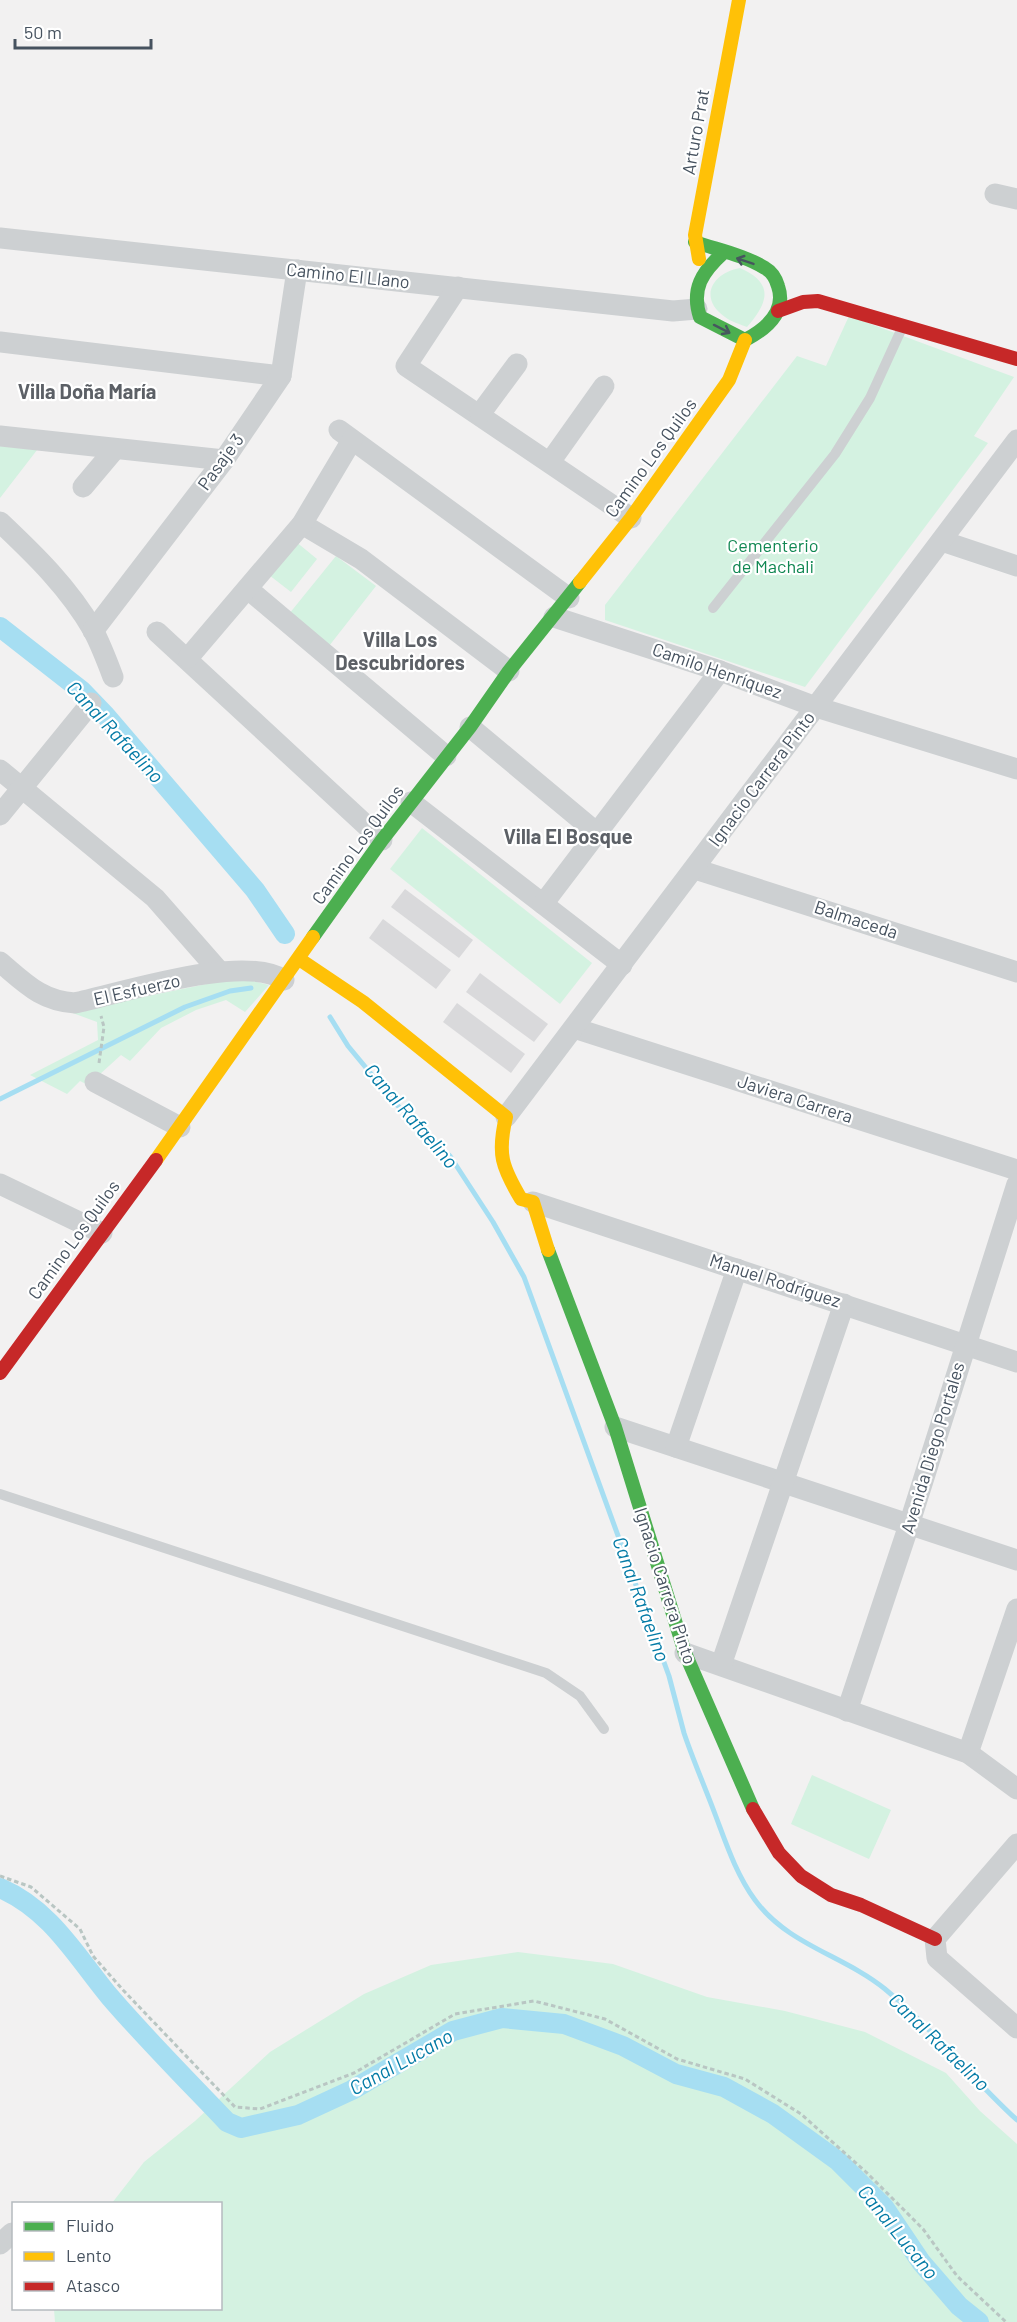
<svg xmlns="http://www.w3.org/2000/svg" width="1017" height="2322" font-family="Barlow,sans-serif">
<rect width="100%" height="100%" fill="#f2f1f1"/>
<g fill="#d4f2e1">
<path d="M740 268C774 283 769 302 747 327 740 324 731 322 725 317 698 298 712 273 740 268Z"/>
<polygon points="849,316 1014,377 974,436 988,443 805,687 605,620 605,605 797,356 826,366"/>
<polygon points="0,446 37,450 0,498"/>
<polygon points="295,541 317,559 291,592 269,575"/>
<polygon points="336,556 376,586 329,646 289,614"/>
<polygon points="422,828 592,963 560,1004 390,869"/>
<polygon points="231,979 245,979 269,985 245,1012 226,1000 196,1010 161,1028 130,1061 121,1055 88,1085 80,1081 67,1094 30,1075 98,1040 97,1022 70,1012"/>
<polygon points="812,1775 891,1810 869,1859 791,1824"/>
<polygon points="518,1952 613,1964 707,1997 785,2011 865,2032 946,2073 980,2111 1017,2144 1017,2322 55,2322 54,2309 220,2308 220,2204 112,2203 144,2162 195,2121 270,2052 364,1994 431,1965"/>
</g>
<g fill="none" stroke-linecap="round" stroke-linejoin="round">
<g stroke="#a6def2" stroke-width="5">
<path d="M330 1017 348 1046 396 1104 450 1156 493 1222 524 1277 669 1676C674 1695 679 1714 684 1733 693 1760 705 1787 715 1814 726 1843 736 1874 755 1900 788 1945 843 1955 885 1989 933 2029 971 2078 1017 2120"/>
<polyline points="0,1099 185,1007 230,991 251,988"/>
</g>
<g stroke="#a6def2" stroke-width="20">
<polyline points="0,627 82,691 106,716 255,890 285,934"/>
<path d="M0 1888C51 1910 76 1956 110 1997 147 2040 188 2081 227 2122L241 2128 298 2115 352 2090 453 2031 502 2018 564 2024 623 2046 676 2074 724 2087 773 2114 838 2161 884 2207 921 2262 959 2306 979 2322"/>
</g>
</g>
<g fill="#d9d9db">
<polygon points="405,889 473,940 459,958 391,907"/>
<polygon points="383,919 451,970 436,989 369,938"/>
<polygon points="480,973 548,1024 534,1042 466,992"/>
<polygon points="457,1003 525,1054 511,1073 443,1022"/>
</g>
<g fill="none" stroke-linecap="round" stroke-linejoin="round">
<g stroke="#b9c6c3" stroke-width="3" stroke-dasharray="4.5 3" stroke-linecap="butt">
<polyline points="99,1063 104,1027 101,1016"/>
<polyline points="0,1876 31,1887 80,1929 93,1956 123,1990 235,2107 260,2109 354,2073 455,2014 534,2001 605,2019 677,2059 745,2079 801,2114 866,2172 923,2229 957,2276 1006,2322"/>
</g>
<g stroke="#cdd0d2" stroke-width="10">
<polyline points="713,608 835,454 870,398 902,328"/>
<polyline points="0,1494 546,1673 580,1696 604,1729"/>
</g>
<g stroke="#cdd0d2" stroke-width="21">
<polyline points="995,194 1017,199"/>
<polyline points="0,238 673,311 697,309"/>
<polyline points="458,287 406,366 631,518"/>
<polyline points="0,342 281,376"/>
<polyline points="480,414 517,364"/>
<polyline points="339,430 569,598"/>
<polyline points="0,436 224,460"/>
<polyline points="550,462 604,386"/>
<polyline points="83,487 115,449"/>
<path d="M0 522C35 555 69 588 93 630 101 645 107 661 113 677"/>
<polyline points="302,524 361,559 509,671"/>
<polyline points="942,541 1017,566"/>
<polyline points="248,589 446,756"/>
<polyline points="554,617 720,671 816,707 1017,769"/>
<polyline points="93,631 224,460 281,376 297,270"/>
<polyline points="157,632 382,840"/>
<polyline points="188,658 302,524 352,440"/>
<polyline points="470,727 597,833"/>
<polyline points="0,770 155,898 219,971"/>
<polyline points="411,802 622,965"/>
<polyline points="0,815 91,703"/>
<polyline points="695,869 1017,972"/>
<polyline points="543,904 720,671"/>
<path d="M0 962C25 983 41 1001 75 1003 122 993 245 953 284 980"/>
<polyline points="574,1028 1017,1170"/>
<polyline points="95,1082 180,1127"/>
<polyline points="506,1117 1017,440"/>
<polyline points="0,1184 102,1233"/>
<polyline points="533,1202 1017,1362"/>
<polyline points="615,1427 1017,1560"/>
<polyline points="676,1447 737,1269"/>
<polyline points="685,1653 968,1753 1017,1789"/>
<polyline points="721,1665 844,1304"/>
<polyline points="847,1711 909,1525 1017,1184"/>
<polyline points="968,1753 1017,1609"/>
<polyline points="1017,1844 935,1939 937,1958 1017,2028"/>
<polyline points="0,2244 12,2233"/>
</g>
<g stroke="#4caf50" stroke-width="14">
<path d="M695 242C718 250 744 255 765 268 772 272 776 279 778 286 787 312 766 329 745 340L700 317C691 289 702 272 723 253"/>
<polyline points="313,937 382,840 470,727 509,671 580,582"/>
<polyline points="548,1250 615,1427 685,1653 753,1809"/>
</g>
<g stroke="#ffc107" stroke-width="14">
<polyline points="699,259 695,235 739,0"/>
<polyline points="580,582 631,518 729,380 745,340"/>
<path d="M299 959 363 1002 506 1117C497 1154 502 1167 521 1199L533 1202 548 1250"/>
<polyline points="156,1160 313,937"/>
</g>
<g stroke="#c62828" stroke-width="14">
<polyline points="778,311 803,302 818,301 1017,359"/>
<polyline points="0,1373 156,1160"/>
<polyline points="753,1809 779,1853 801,1876 831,1895 861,1905 935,1939"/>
</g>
</g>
<defs><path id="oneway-shaft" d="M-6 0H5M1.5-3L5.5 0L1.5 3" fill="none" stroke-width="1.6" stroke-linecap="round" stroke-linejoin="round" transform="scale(1.5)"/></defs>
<g stroke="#46575e">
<use href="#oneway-shaft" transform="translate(745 261) rotate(-161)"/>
<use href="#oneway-shaft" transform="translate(722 329) rotate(27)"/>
</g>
<g text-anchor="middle" stroke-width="4.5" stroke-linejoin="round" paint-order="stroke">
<g font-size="18" fill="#46525f" stroke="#fff">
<text transform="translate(696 132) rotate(-80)" y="6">Arturo Prat</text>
<text transform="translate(348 276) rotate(6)" y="6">Camino El Llano</text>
<text transform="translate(651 458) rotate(-54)" y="6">Camino Los Quilos</text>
<text transform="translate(221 462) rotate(-54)" y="6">Pasaje 3</text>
<text transform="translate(717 671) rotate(19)" y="6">Camilo Henríquez</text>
<text transform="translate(762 779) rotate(-53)" y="6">Ignacio Carrera Pinto</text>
<text transform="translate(358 845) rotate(-54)" y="6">Camino Los Quilos</text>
<text transform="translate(856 920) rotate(18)" y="6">Balmaceda</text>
<text transform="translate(137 990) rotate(-13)" y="6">El Esfuerzo</text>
<text transform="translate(795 1099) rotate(18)" y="6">Javiera Carrera</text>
<text transform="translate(74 1240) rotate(-54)" y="6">Camino Los Quilos</text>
<text transform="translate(775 1281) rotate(18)" y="6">Manuel Rodríguez</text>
<text transform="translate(933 1448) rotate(-73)" y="6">Avenida Diego Portales</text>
<text transform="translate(665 1586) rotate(72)" y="6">Ignacio Carrera Pinto</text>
</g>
<g font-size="18" fill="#108752" stroke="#fff">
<text x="773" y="552">Cementerio<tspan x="773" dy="21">de Machali</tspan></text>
</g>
<g font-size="20" font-weight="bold" fill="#5c6066" stroke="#fff">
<text x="87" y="399">Villa Doña María</text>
<text x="400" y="647">Villa Los<tspan x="400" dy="23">Descubridores</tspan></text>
<text x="568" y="844">Villa El Bosque</text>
</g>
<g font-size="20" font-style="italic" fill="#047ba6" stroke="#fff">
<text transform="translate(115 732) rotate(47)" y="7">Canal Rafaelino</text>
<text transform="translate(411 1116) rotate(49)" y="7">Canal Rafaelino</text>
<text transform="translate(641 1599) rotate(70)" y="7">Canal Rafaelino</text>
<text transform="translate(939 2042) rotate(44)" y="7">Canal Rafaelino</text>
<text transform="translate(401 2062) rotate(-29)" y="7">Canal Lucano</text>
<text transform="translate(898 2232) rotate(51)" y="7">Canal Lucano</text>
</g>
</g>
<rect x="12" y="2202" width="210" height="108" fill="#ffffff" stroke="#b5babf" stroke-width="1.5"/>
<rect x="24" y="2222" width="30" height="9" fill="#4caf50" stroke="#b5babf" stroke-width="1.5"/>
<text x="66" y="2232" font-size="18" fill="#46525f">Fluido</text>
<rect x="24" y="2252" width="30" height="9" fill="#ffc107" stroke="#b5babf" stroke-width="1.5"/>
<text x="66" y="2262" font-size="18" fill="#46525f">Lento</text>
<rect x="24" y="2282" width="30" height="9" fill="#c62828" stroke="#b5babf" stroke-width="1.5"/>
<text x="66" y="2292" font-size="18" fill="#46525f">Atasco</text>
<path d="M15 39v9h136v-9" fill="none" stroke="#46525f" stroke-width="3"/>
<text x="24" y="39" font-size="18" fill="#46525f" stroke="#ffffff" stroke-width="4.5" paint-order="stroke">50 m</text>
</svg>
